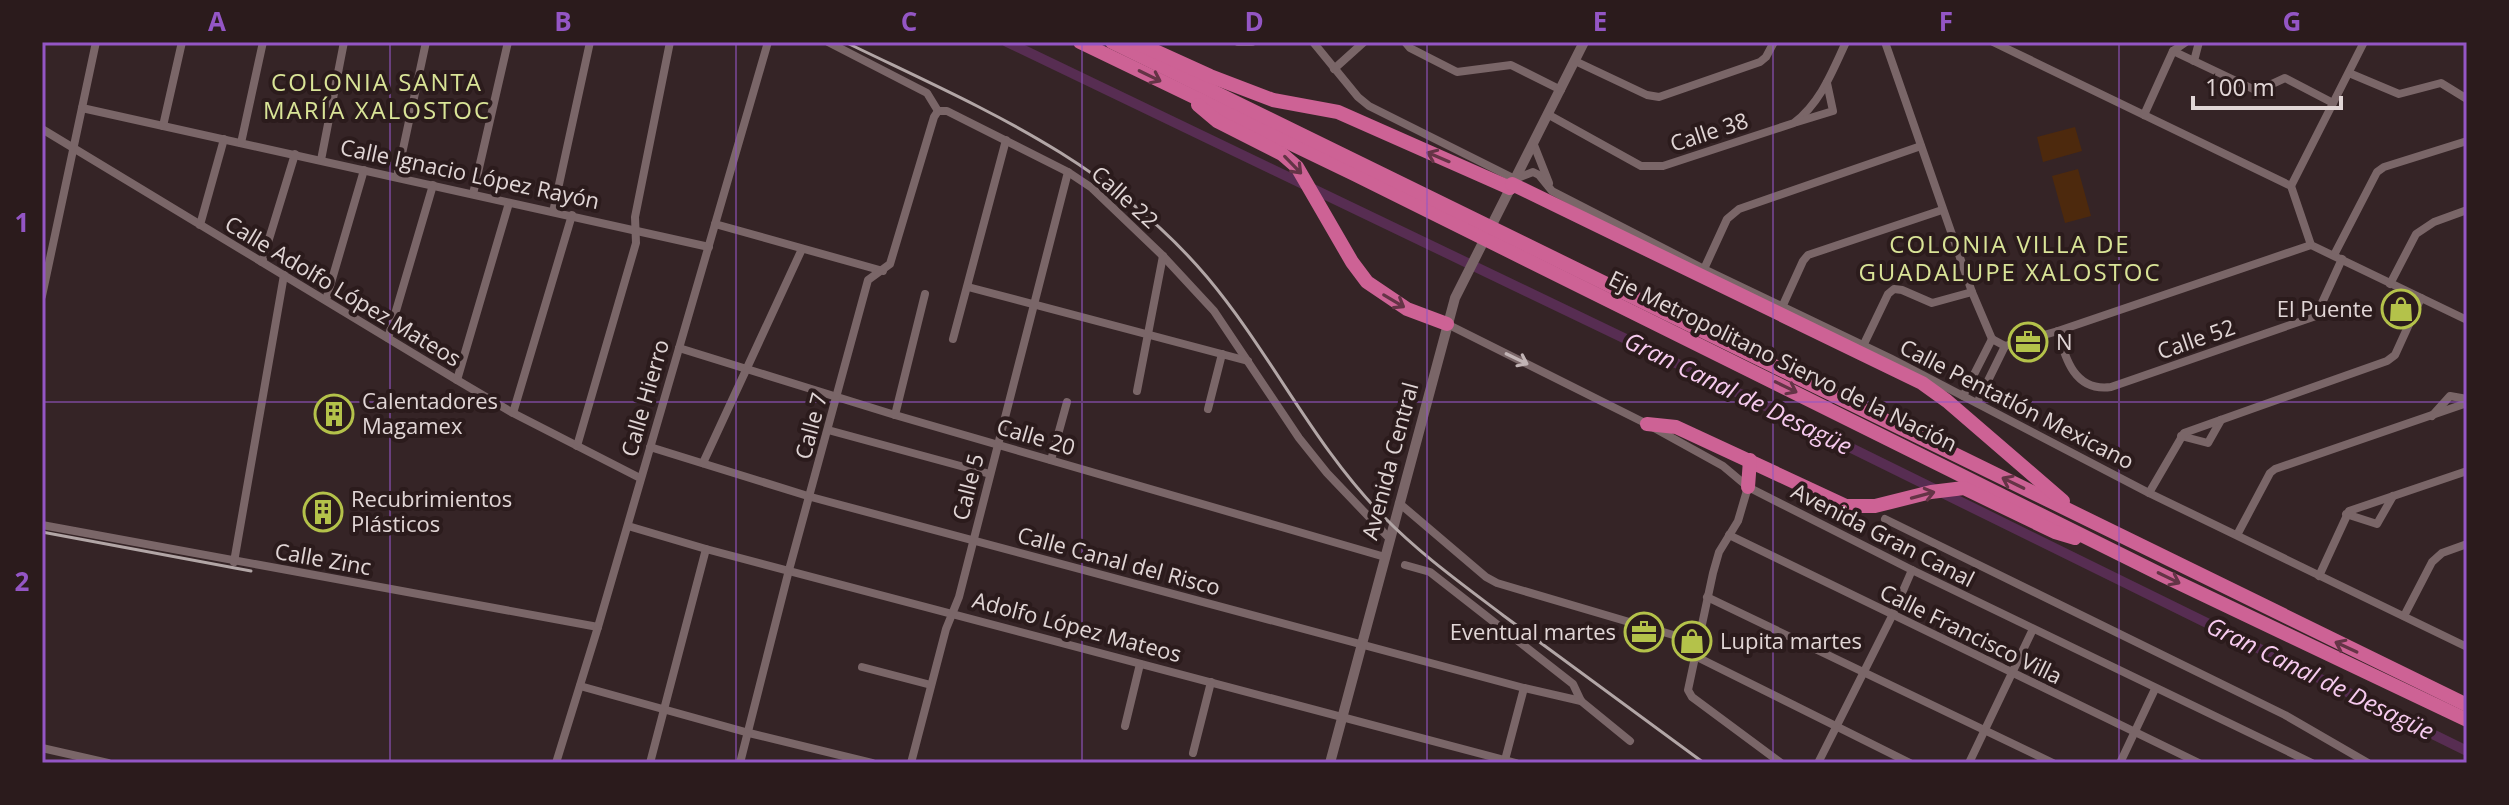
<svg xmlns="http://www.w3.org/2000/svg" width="2509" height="805" font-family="'Open Sans',sans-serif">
<rect width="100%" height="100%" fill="#352426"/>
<g fill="#4d290d">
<polygon points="2075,127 2082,151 2043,162 2037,137"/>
<polygon points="2078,169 2091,216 2065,223 2052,176"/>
</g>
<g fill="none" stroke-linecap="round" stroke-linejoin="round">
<polyline stroke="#572d52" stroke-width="10" points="1007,42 1780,413 2467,751"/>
<g stroke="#7a6668" stroke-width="8">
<polyline points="828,42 927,93 938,111"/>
<polyline points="1238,42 1252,42"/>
<polyline points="1313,42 1358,97 1369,106 1515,179 1533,172 1539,175 1552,191 1704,269 1890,358 2149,493 2467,647"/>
<polyline points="1405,42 1410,48 1457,72 1511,65 1561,90"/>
<polyline points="1885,42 1972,292 1992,339"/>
<polyline points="1993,42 2291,186 2311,245 2467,320"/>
<polyline points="2173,51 2253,89 2259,90 2285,78 2333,103"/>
<polyline points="1575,61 1647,95 1659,97 1760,62 1766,57 1774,42"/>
<polyline points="2194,61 2199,42"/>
<polyline points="1334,69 1364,42"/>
<polyline points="2349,73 2399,94 2441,83 2467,99"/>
<polyline points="82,108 709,247"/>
<polyline points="938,111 947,111 1068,172 1092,188 1163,256 1214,311 1299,438 1327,473 1390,539"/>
<path d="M1549 115 1641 166H1663L1794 123C1821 102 1832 72 1846 42"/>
<polyline points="2144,115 2173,51 2186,42"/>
<polyline points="1797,122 1833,111 1827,83"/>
<polyline points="163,126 182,42"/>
<polyline points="42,129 457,380 513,413 640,478"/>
<polyline points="241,143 263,42"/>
<polyline points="1534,145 1549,183"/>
<polyline points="321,160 344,42"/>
<polyline points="397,177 426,42"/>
<polyline points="2291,186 2364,42"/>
<polyline points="473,194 508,42"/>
<polyline points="553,212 590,42"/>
<polyline points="715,224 883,271"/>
<polyline points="200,225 224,139"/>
<polyline points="2334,255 2377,172 2384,167 2467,141"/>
<polyline points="262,262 295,154"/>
<polyline points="1704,269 1727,219 1739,209 1921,146"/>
<polyline points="2390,284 2416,234 2434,222 2467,210"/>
<polyline points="968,287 1248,361"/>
<polyline points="42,296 96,42"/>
<polyline points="326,300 364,170"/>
<polyline points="1783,305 1803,261 1808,255 1942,210"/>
<polyline points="1447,324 1647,424 1723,466 1748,487 1912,570 2312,763"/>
<path d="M2058 331C2065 359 2075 392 2111 387L2316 316 2342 259"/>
<polyline points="388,338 433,185"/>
<polyline points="953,339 1006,140"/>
<polyline points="1992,339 2005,346 2058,331 2311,245"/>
<polyline points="1863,346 1888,294 1894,289 1902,290 1932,303 1972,292"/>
<polyline points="679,348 895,415 1385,557"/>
<polyline points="457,380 509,203"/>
<polyline points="1137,391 1163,256"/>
<polyline points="1963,396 1992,339"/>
<polyline points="1977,403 2005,346"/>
<polyline points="1208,409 1222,354"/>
<polyline points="513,413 572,215"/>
<polyline points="895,415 925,294"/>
<polyline points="2432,416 2450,396 2467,399"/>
<polyline points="828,430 990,474"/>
<polyline points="2181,436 2208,443 2221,420"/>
<polyline points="577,446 636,243 635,217 670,42"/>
<polyline points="650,447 811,497 1524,688 1581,701"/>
<polyline points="1051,460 1067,402"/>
<polyline points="703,463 802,249"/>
<polyline points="1748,487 1738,521 1719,552 1713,573 1688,690 1692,697 1781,763"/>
<polyline points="2149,493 2184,433 2387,361 2395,355 2421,298"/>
<polyline points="1399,503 1486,577 1497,583 1697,642"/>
<polyline points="2346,514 2377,524 2393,496"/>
<polyline points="1885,519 2285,715 2368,763"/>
<polyline points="42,525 598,627"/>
<polyline points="628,526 706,549 1516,763"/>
<polyline points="1729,535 2199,763"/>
<polyline points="2237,535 2270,473 2275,469 2467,403"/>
<polyline points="234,562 284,275"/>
<polyline points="1405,565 1430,572 1573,684 1581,701 1630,741"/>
<polyline points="2319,576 2349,511 2467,471"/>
<polyline points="1707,597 2053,763"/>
<polyline points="2404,616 2432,562 2442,553 2467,544"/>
<polyline points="1695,656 1910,763"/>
<polyline points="862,667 931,685"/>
<polyline points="580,686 749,733 872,763"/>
<polyline points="1125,726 1140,664"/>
<polyline points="42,748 108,763"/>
<polyline points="1193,753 1211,682"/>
<polyline points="1505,760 1524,688"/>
<polyline points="556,763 598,627 768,42"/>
<polyline points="650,763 706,549"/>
<polyline points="740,763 789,570 868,280 890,264 934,117 938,111"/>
<polyline points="911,763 946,629 959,597 1068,172"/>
<polyline points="1818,763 1892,616 1912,570"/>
<polyline points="1969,763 2033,629"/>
<polyline points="2120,763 2155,689"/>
</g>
<polyline stroke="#7a6668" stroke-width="10" points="1330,763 1455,298 1584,42"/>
<g stroke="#cd6295" stroke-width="14">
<polyline points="1080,42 1354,174 2162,575 2467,720"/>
<polyline points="1112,42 2467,705"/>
<polyline points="1135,42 1210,76 1273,100 1338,112 1510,188"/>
<polyline points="1198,105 1217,121 1282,154 1297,167 1352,262 1367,282 1407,309 1447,324"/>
<polyline points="1512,184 1922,383 1947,401 2063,501"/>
<polyline points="1647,424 1676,427 1846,506 1875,506 1931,492 1964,488 2055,532 2075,538"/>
<polyline points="1748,487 1750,460"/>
</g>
<g stroke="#b2a6a6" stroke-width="3">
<path d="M845 42C981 108 1107 159 1207 277 1271 353 1313 445 1383 516 1420 554 1462 584 1504 616 1571 665 1638 714 1704 763"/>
<polyline points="42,532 251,571"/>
</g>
</g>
<defs><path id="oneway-shaft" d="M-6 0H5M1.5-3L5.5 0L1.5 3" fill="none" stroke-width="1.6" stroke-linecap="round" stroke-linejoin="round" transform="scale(2)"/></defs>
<g stroke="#643446">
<use href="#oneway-shaft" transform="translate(1150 76) rotate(26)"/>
<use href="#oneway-shaft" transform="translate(1438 157) rotate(-157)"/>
<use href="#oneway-shaft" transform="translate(1293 165) rotate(46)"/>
<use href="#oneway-shaft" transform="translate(1394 301) rotate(31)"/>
<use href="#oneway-shaft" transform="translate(1786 387) rotate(26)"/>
<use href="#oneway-shaft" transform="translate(2013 483) rotate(-154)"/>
<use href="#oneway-shaft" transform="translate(1923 495) rotate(-15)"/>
<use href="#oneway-shaft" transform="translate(2169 578) rotate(26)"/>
<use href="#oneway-shaft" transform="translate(2346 647) rotate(-155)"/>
</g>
<use stroke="#c2b4b5" href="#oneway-shaft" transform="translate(1517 359) rotate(26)"/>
<path fill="none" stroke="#9456c5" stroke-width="2" stroke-opacity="0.55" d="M390 42V763M736 42V763M1082 42V763M1427 42V763M1773 42V763M2119 42V763M42 402H2467"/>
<defs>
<g id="shop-ring" transform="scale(2)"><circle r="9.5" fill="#2b1b1c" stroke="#b4c24a" stroke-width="1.5"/><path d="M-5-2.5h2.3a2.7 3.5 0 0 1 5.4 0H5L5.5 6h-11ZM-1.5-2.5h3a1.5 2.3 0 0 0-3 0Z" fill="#b4c24a"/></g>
<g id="office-ring" transform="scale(2)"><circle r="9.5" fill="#2b1b1c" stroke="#b4c24a" stroke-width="1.5"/><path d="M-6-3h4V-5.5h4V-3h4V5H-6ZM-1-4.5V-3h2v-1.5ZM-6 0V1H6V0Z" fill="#b4c24a"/></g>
<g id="building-ring" transform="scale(2)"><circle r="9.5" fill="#2b1b1c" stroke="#b4c24a" stroke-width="1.5"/><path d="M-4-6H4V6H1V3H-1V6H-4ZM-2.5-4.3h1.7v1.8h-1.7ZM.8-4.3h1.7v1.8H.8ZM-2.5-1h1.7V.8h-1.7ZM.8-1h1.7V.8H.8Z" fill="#b4c24a"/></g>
</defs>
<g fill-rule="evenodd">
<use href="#shop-ring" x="2401" y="309"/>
<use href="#office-ring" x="2028" y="342"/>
<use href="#building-ring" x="334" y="414"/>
<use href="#building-ring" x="323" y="512"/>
<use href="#office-ring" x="1644" y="632"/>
<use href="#shop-ring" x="1692" y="641"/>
</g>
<g text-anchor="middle" stroke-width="8" stroke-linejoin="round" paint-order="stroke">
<g font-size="22" fill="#e1d6d6" stroke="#2b1b1c">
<text transform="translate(1709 132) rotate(-18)" y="8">Calle 38</text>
<text transform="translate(470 174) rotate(12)" y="8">Calle Ignacio López Rayón</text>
<text transform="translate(1125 197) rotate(42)" y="8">Calle 22</text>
<text transform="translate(343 291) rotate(31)" y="8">Calle Adolfo López Mateos</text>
<text transform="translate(2196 339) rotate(-19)" y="8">Calle 52</text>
<text transform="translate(1783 361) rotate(26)" y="8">Eje Metropolitano Siervo de la Nación</text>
<text transform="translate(645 398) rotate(-74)" y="8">Calle Hierro</text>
<text transform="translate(2017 404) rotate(27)" y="8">Calle Pentatlón Mexicano</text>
<text transform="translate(811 426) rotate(-75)" y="8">Calle 7</text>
<text transform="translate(1036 437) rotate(16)" y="8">Calle 20</text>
<text transform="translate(1390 461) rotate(-75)" y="8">Avenida Central</text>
<text transform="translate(968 487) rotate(-76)" y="8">Calle 5</text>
<text transform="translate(1883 535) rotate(27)" y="8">Avenida Gran Canal</text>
<text transform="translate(323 559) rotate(10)" y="8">Calle Zinc</text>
<text transform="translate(1119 561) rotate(15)" y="8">Calle Canal del Risco</text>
<text transform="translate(1077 627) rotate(15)" y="8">Adolfo López Mateos</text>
<text transform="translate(1971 634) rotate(26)" y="8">Calle Francisco Villa</text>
</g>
<g font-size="22" fill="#e1d6d6" stroke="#2b1b1c" text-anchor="start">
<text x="2373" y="317" text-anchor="end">El Puente</text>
<text x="2056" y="350">N</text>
<text x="362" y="409">Calentadores<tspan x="362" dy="25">Magamex</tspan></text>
<text x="351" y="507">Recubrimientos<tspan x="351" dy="25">Plásticos</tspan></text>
<text x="1616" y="640" text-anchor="end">Eventual martes</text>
<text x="1720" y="649">Lupita martes</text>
</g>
<g font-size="24" letter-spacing="2" fill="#d9e497" stroke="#2b1b1c">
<text x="377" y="91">COLONIA SANTA<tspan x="377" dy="28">MARÍA XALOSTOC</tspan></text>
<text x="2010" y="253">COLONIA VILLA DE<tspan x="2010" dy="28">GUADALUPE XALOSTOC</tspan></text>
</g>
<g font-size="24" font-style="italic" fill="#f7cbef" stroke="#2b1b1c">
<text transform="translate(1738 394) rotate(26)" y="8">Gran Canal de Desagüe</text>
<text transform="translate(2320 679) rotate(26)" y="8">Gran Canal de Desagüe</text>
</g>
</g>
<rect width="2509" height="805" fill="none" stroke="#2b1b1c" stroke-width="88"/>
<path d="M2193 96v12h148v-12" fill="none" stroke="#e1d6d6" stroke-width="4"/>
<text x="2205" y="96" font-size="24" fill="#e1d6d6" stroke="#2b1b1c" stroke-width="6" paint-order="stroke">100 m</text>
<rect x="44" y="44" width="2421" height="717" fill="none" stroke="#9456c5" stroke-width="3"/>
<g font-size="26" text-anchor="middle" font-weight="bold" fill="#9456c5">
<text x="217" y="31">A</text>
<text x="563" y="31">B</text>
<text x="909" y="31">C</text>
<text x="1254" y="31">D</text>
<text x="1600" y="31">E</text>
<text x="1946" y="31">F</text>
<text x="2292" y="31">G</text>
<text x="22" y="232">1</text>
<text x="22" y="591">2</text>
</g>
</svg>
